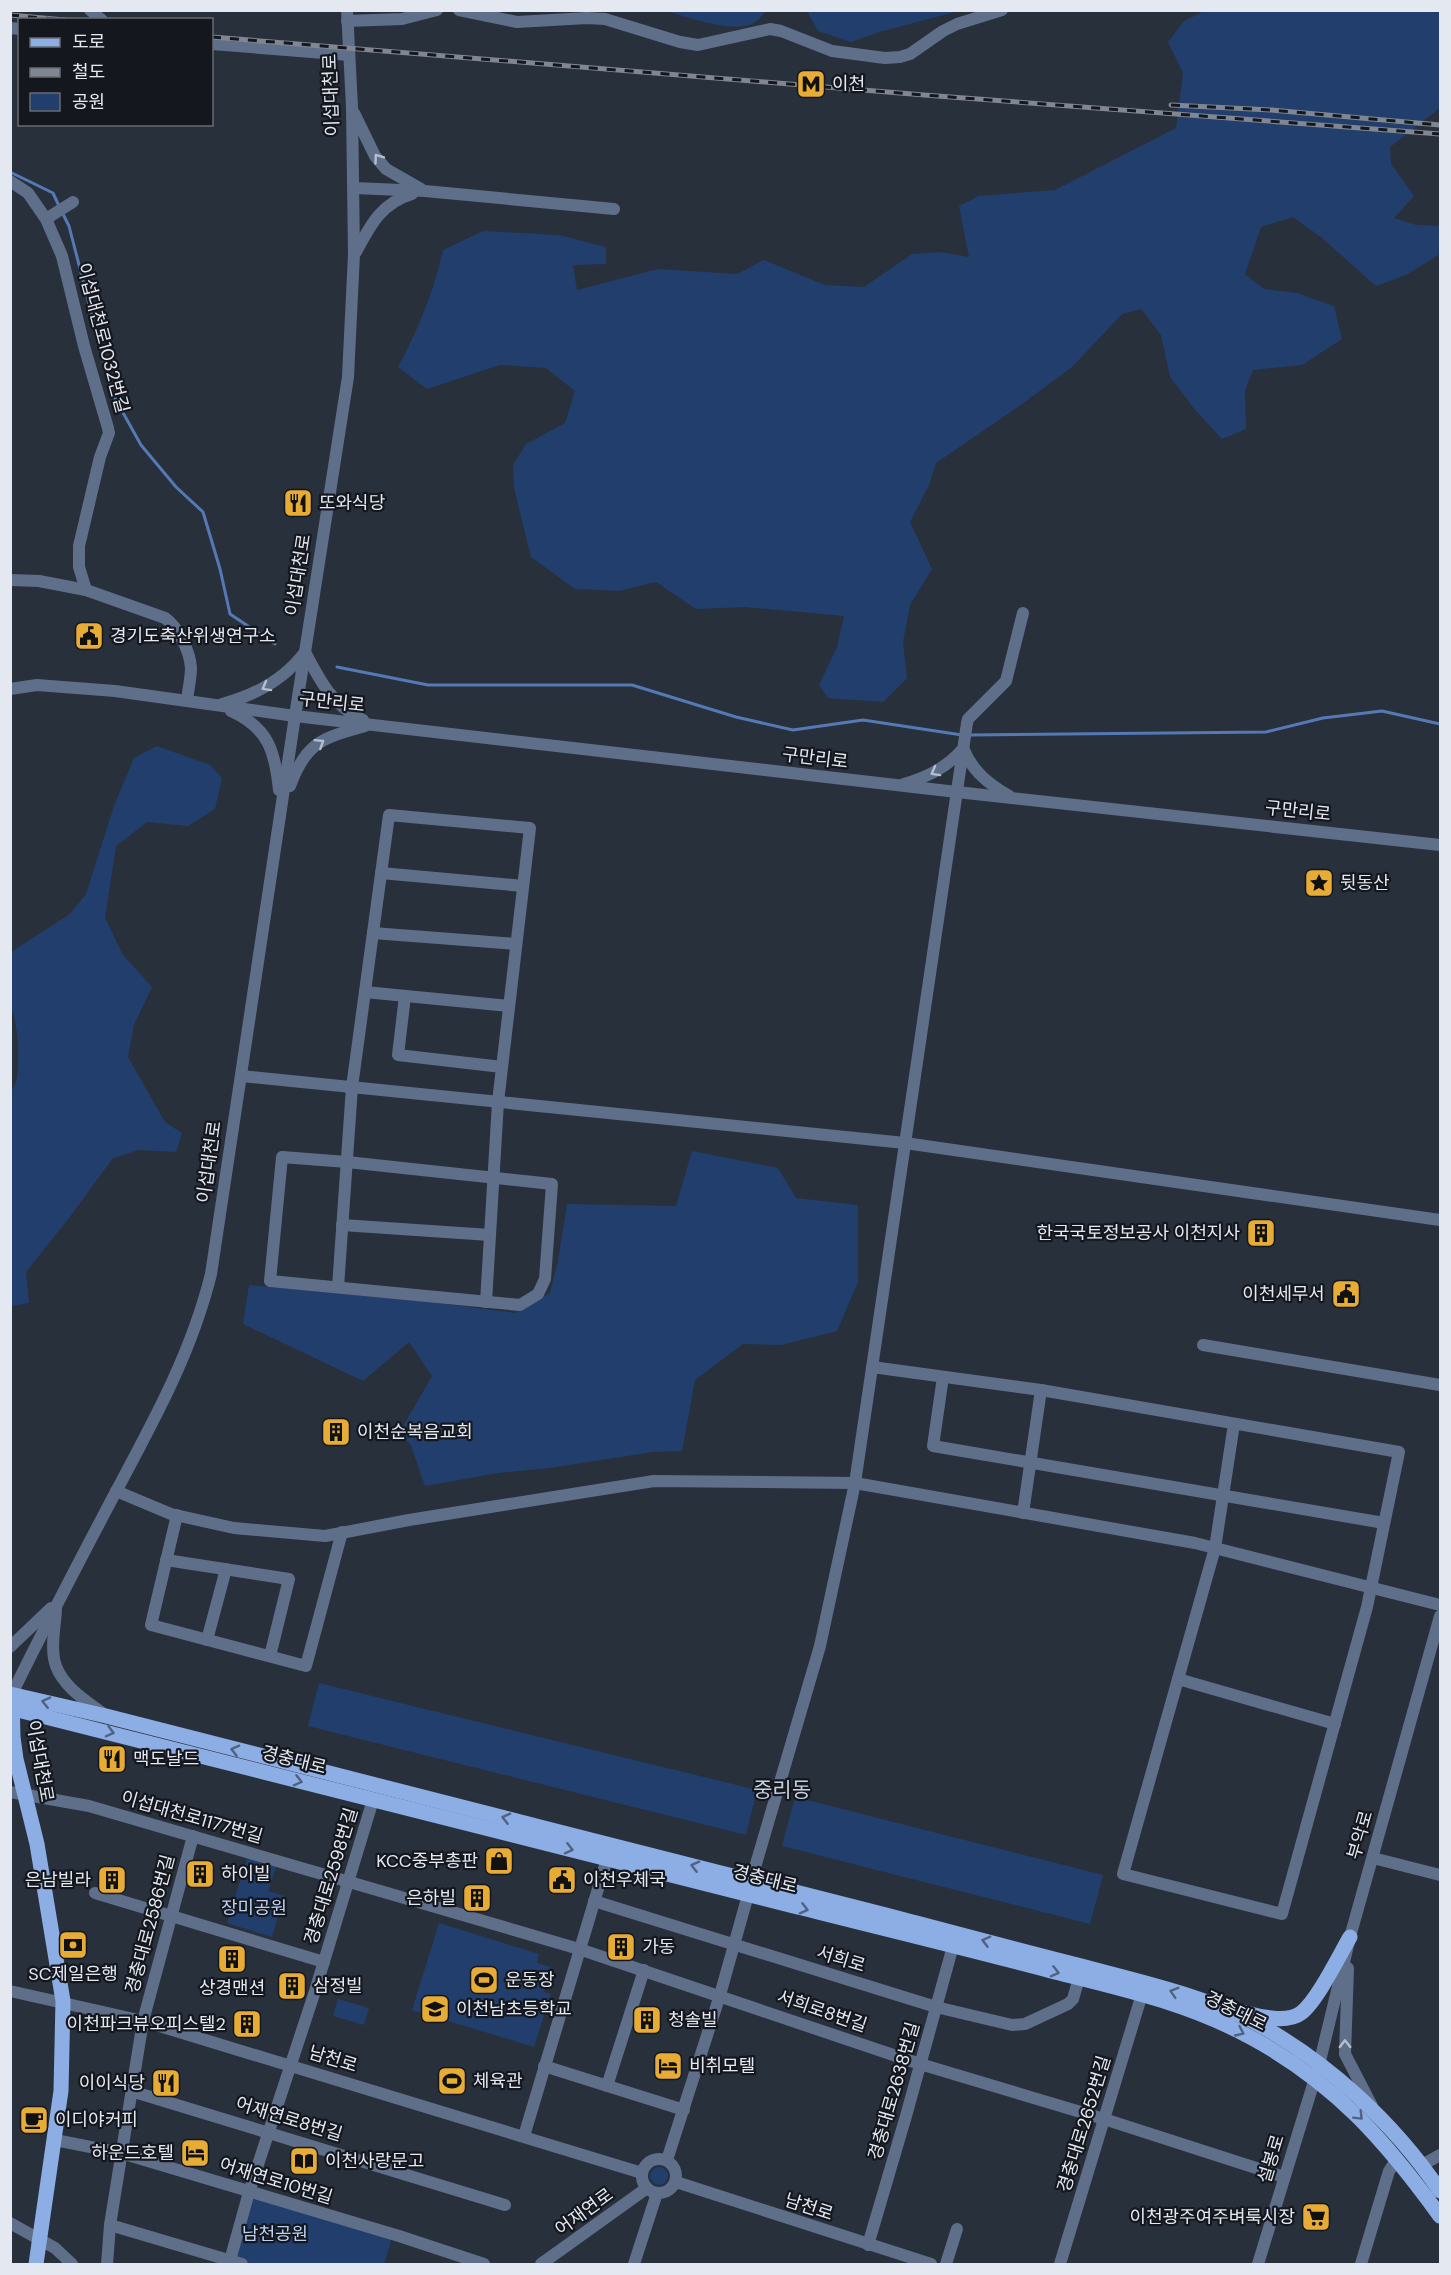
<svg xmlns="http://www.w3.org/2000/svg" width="1451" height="2275" font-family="'DM Sans','Noto Sans KR',sans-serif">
<rect width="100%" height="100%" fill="#28303c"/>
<g fill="#223e6d">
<path d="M1206 10 1440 11V108L1390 147 1391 164 1414 196 1394 218 1416 225 1440 226V254L1406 275 1376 286 1322 238 1293 217 1261 227 1245 274 1264 289 1297 293 1334 306 1342 339 1302 365 1253 370 1245 390 1246 429 1222 439 1196 411 1170 377 1161 335 1141 309 1122 314 1072 367 1018 407 936 463 929 485 910 522 932 569 910 605 903 642 907 678 883 702 828 698 819 685 837 647 844 616 744 607 696 609 656 582 619 591 575 589 531 557 514 488 513 465 526 444 565 423 575 391 546 368 500 365 427 389 398 367C418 330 434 291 443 250L483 231 559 235 606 247V264L573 265 577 290 658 269 737 274 764 260 825 285 864 287 912 254 939 252 969 257 959 206 979 196 1055 190 1176 128 1183 73 1168 42 1184 21Z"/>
<path d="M666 11 766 10V11C762 15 757 22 752 24 731 33 688 17 666 11Z"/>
<polygon points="807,11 959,11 879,32 851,42 818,31"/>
<path d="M157 746 210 765 222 778 215 809 188 826 147 822 116 846 105 918 123 955 152 987 134 1025 128 1057 165 1122 182 1133 176 1152 139 1150 113 1158 69 1218 26 1272 29 1303 11 1306 10 1094C13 1088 17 1082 17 1076 20 1055 18 1026 11 1007V952L70 914 86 894 114 806 134 758Z"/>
<polygon points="692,1151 778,1168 796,1198 858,1205 858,1282 837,1331 781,1345 743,1344 695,1380 682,1451 653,1452 550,1468 498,1473 425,1486 410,1443 402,1438 403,1426 432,1376 409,1342 363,1381 243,1324 249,1285 432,1302 515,1313 550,1293 558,1261 567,1204 676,1206"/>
<polygon points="319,1683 757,1790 746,1835 308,1726"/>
<polygon points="795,1797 1103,1875 1090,1924 782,1846"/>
<polygon points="247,1858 276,1867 268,1891 284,1896 272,1937 227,1923"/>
<polygon points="439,1923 539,1954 537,1963 551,1967 544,1992 551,1994 534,2047 412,2010"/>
<polygon points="338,1999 369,2008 364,2025 333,2016"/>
<circle cx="659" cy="2176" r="9"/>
<polygon points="253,2197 392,2238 384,2264 254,2264 234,2259"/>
</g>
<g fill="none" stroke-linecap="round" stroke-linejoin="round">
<g stroke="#5579b5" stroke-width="3">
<polyline points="10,172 53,193 59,206"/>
<polyline points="62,212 69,226 112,393 141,445 176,487 203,512 220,569 230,614 275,644"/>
<polyline points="337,667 428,685 632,685 736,717 793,730 863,720 962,735"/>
<polyline points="969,735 1266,732 1323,718 1382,711 1440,724"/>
</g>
<g stroke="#5f6f8a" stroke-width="12">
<polyline points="90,10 102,20"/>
<polyline points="459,10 517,22 587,18 605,19 680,42 698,45 770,29 781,31 832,51 885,58 900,57 910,54 943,31 957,24 1002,10"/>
<polyline points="347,21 402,19 437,10"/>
<polyline points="10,28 20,29"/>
<polyline points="212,44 349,55"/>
<polyline points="354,113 375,156 386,169 421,189"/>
<polyline points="10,181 28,193 46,219 62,256 84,346 108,428 109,433 100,457 79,546 79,567 86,590"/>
<polyline points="354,188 425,191 614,209"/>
<polyline points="49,217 73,202"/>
<path d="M356 252C370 226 381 203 412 194"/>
<path d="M10 580 39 581 86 590 165 618C178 627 190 651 191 668 191 678 188 690 187 701"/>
<polyline points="10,689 37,685 115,691 295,716 957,792 1440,845"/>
<path d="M222 704C256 695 284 680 305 652 320 681 333 706 363 720"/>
<path d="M231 711C269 728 275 752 279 790"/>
<path d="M964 750C973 772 989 784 1009 796"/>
<path d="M904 784C927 777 946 768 962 750"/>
<path d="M290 786C306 742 322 738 365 726"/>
<polyline points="381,873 523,886"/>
<polyline points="373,933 516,944"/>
<polyline points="365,992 509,1006"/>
<polyline points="405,996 398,1055 502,1067"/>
<polyline points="242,1076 905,1143 1440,1220"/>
<polygon points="282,1157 347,1162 552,1184 545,1279 538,1294 520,1305 270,1281"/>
<polyline points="342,1225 490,1235"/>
<polyline points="338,1287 352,1087 389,815 530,828 498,1102 486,1302"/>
<polyline points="1203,1345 1440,1385"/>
<polyline points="872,1367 1041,1390 1399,1452 1367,1607 1282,1914 1123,1874 1215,1548 1234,1424"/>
<polyline points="943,1377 933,1446 1384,1523"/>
<polyline points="116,1491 171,1514 234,1528 325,1536 409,1520 654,1481 855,1483 1195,1543 1440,1605"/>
<polyline points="1023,1513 1041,1390"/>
<polyline points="177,1515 151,1625 306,1666 342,1532"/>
<polyline points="166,1560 289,1579 270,1656"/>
<path d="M56 1610C55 1627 50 1650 56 1666 64 1688 88 1702 105 1715"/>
<polyline points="207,1640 226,1569"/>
<polyline points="10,1647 51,1608"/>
<polyline points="1178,1679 1335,1724"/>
<path d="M12 1694C44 1628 78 1564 112 1499 151 1426 191 1355 211 1274L295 716 348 377 354 254 352 107 347 10"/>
<polyline points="10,1792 89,1806 579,1949 920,2064 1104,2119 1284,2177"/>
<polyline points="1373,1858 1440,1875"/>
<polyline points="751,1881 820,1646 855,1483 967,723 968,719 1006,681 1023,613"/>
<polyline points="95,1893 324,1962"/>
<polyline points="594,1901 936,2007 1012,2025 1025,2024 1068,2004 1073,1999 1079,1978"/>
<polyline points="1348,1968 1345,2054 1372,2106"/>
<polyline points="10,1991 143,2021 642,2173"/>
<polyline points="544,2066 684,2110"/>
<polyline points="607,2086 644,1970"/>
<polyline points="131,2091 505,2205"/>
<polyline points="524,2136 607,1859"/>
<polyline points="55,2140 121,2153 399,2236 484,2264"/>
<circle cx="659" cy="2176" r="17"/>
<polyline points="667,2160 720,1995 748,1895"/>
<polyline points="1422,2165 1440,2155"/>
<polyline points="676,2182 931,2264"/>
<polyline points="10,2223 55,2248 72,2264"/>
<polyline points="110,2225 242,2264"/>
<polyline points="868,2245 906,2116 953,1946"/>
<polyline points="107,2264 110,2225 143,2021 193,1836"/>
<polyline points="229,2264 249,2192 315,1991 373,1800"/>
<polyline points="541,2264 647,2188"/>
<polyline points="634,2264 657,2193"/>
<polyline points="946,2264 957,2229"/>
<polyline points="1060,2264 1142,1994"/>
<polyline points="1258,2264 1319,2065 1350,1937 1440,1616"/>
<polyline points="1361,2264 1389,2171 1397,2159"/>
</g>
<g stroke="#8daee5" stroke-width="15">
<path d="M10 1694 106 1716C366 1784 626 1848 886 1915 954 1933 1021 1951 1089 1968 1145 1983 1203 1996 1254 2022 1327 2061 1394 2123 1440 2191"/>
<polyline points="12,1698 13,1737 16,1759 37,1844 63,2001 61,2091 36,2264"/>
<path d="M10 1708C275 1774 538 1843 802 1908 885 1929 968 1949 1051 1971 1119 1988 1188 2003 1250 2037 1334 2082 1385 2140 1440 2216"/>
<path d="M1246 2013C1260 2017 1288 2023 1301 2013 1317 2001 1339 1956 1350 1937"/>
</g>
<g stroke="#818792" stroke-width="5">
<g id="rail">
<polyline points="10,15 65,20"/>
<polyline points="212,37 924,95 1440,134"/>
<polyline points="1171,105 1271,110 1440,125"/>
</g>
</g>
<use href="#rail" stroke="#14171d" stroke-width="3" stroke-dasharray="9" stroke-linecap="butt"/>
</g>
<defs><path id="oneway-chevron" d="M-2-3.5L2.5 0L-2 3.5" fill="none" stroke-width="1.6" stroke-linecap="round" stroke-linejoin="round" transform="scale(1.5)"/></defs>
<g stroke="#b5becd">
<use href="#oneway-chevron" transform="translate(378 158) rotate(-126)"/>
<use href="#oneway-chevron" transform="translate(266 687) rotate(151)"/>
<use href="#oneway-chevron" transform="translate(320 743) rotate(-32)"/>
<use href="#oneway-chevron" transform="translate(935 772) rotate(151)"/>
<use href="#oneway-chevron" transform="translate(1345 2044) rotate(-91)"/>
</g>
<g stroke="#506281">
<use href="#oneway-chevron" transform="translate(46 1702) rotate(-167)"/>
<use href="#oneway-chevron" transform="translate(110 1732) rotate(15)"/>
<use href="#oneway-chevron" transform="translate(235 1750) rotate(-166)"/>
<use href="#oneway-chevron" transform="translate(298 1781) rotate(14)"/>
<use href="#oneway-chevron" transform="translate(506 1818) rotate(-166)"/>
<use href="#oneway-chevron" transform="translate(569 1849) rotate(14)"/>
<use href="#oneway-chevron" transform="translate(695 1866) rotate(-166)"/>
<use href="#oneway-chevron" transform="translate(804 1909) rotate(14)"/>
<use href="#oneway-chevron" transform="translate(986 1941) rotate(-165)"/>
<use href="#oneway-chevron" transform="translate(1055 1972) rotate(14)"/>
<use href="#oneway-chevron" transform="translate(1174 1992) rotate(-163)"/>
<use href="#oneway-chevron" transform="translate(1240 2032) rotate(25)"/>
<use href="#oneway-chevron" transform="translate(1359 2116) rotate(45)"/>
</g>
<defs>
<g id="metro-square" transform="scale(1.5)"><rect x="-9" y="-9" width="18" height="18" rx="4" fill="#e7ac36" stroke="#14171d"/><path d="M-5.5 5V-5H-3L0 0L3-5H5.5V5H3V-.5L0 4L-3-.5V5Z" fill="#111"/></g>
<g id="restaurant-square" transform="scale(1.5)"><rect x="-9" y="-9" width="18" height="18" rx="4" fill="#e7ac36" stroke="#14171d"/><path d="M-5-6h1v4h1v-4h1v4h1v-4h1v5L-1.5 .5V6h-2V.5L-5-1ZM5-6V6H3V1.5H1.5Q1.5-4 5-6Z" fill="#111"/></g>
<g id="civic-square" transform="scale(1.5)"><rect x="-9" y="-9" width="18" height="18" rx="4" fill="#e7ac36" stroke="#14171d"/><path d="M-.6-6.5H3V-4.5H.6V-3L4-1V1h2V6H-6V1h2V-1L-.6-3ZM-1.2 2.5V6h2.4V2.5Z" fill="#111"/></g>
<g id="sight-square" transform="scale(1.5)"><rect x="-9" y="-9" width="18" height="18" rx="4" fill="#e7ac36" stroke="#14171d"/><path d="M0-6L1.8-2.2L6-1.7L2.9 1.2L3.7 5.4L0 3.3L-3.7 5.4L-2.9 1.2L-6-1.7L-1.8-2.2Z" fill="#111"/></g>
<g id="building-square" transform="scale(1.5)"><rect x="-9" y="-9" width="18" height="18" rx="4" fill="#e7ac36" stroke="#14171d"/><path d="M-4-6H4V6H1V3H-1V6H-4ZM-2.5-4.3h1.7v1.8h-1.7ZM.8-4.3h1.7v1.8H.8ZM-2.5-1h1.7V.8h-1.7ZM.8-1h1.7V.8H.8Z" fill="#111"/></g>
<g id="shop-square" transform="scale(1.5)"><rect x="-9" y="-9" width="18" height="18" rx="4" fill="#e7ac36" stroke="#14171d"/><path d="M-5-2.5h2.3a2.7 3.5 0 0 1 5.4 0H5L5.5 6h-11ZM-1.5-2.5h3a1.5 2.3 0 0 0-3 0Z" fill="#111"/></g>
<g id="bank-square" transform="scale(1.5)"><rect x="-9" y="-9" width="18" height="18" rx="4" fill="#e7ac36" stroke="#14171d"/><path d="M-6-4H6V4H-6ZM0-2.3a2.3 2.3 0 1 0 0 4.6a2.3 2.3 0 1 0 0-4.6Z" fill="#111"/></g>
<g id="stadium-square" transform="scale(1.5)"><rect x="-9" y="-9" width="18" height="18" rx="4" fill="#e7ac36" stroke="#14171d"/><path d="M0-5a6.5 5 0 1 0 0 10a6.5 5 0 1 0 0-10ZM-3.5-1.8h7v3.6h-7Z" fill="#111"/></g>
<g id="school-square" transform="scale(1.5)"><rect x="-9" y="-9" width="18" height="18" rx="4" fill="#e7ac36" stroke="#14171d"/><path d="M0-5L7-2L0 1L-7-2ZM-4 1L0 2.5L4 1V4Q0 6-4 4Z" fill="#111"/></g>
<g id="hotel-square" transform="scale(1.5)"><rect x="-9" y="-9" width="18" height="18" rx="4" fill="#e7ac36" stroke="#14171d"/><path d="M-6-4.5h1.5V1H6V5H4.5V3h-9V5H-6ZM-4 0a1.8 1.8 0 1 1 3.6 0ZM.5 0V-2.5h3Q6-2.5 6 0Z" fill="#111"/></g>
<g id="cafe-square" transform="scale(1.5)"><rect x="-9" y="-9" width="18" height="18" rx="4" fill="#e7ac36" stroke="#14171d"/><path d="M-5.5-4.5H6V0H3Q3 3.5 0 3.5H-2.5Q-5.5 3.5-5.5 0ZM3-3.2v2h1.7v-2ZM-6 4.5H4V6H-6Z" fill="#111"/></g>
<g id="library-square" transform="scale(1.5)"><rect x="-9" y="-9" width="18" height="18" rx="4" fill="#e7ac36" stroke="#14171d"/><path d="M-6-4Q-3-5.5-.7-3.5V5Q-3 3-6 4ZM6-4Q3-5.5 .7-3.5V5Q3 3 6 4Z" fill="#111"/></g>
<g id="supermarket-square" transform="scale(1.5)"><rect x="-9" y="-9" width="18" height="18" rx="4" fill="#e7ac36" stroke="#14171d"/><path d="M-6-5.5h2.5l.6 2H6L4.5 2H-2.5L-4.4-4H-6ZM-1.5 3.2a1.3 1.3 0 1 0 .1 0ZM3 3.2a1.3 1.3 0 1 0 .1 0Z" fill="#111"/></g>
</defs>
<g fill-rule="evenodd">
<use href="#metro-square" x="811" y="84"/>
<use href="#restaurant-square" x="298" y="503"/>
<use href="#civic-square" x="89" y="636"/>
<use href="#sight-square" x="1319" y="883"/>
<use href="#building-square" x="1261" y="1233"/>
<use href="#civic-square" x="1346" y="1294"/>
<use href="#building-square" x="336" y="1432"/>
<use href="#restaurant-square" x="112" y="1759"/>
<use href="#shop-square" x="499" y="1861"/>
<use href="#building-square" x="200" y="1874"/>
<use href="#building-square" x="112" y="1880"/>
<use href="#civic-square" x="562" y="1880"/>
<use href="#building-square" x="477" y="1898"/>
<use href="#bank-square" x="73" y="1945"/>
<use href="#building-square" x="621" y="1947"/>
<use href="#building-square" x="232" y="1959"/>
<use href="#stadium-square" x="484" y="1980"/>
<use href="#building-square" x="292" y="1986"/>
<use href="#school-square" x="435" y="2009"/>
<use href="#building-square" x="647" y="2020"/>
<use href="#building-square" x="247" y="2024"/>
<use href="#hotel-square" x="668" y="2066"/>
<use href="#stadium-square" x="452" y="2081"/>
<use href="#restaurant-square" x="166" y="2083"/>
<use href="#cafe-square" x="34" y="2120"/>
<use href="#hotel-square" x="195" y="2153"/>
<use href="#library-square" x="304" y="2161"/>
<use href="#supermarket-square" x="1316" y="2217"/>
</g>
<g text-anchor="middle" stroke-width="4.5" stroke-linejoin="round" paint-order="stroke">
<g font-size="18" fill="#e3e8f1" stroke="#14171d" text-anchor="start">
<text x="832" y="90">이천</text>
<text x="319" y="509">또와식당</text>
<text x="110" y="642">경기도축산위생연구소</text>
<text x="1340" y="889">뒷동산</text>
<text x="1240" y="1239" text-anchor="end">한국국토정보공사 이천지사</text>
<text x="1325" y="1300" text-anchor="end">이천세무서</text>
<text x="357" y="1438">이천순복음교회</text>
<text x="133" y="1765">맥도날드</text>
<text x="478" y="1867" text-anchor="end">KCC중부총판</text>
<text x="221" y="1880">하이빌</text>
<text x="91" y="1886" text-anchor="end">은남빌라</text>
<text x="583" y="1886">이천우체국</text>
<text x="456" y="1904" text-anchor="end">은하빌</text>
<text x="642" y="1953">가동</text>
<text x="73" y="1980" text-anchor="middle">SC제일은행</text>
<text x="505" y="1986">운동장</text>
<text x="313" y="1992">삼정빌</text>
<text x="232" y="1994" text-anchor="middle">상경맨션</text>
<text x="456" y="2015">이천남초등학교</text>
<text x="668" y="2026">청솔빌</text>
<text x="226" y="2030" text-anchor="end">이천파크뷰오피스텔2</text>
<text x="689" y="2072">비취모텔</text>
<text x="473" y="2087">체육관</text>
<text x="145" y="2089" text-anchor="end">이이식당</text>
<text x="55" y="2126">이디야커피</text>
<text x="174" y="2159" text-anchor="end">하운드호텔</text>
<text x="325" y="2167">이천사랑문고</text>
<text x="1295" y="2223" text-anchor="end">이천광주여주벼룩시장</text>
</g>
<g font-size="18" fill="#e3e8f1" stroke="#14171d">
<text transform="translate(331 95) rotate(-92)" y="6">이섭대천로</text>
<text transform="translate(103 338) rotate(75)" y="6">이섭대천로1032번길</text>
<text transform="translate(298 575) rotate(-81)" y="6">이섭대천로</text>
<text transform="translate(332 702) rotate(6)" y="6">구만리로</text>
<text transform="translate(815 758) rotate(7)" y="6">구만리로</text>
<text transform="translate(1298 811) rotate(6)" y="6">구만리로</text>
<text transform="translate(209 1162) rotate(-82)" y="6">이섭대천로</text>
<text transform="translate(294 1760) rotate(14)" y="6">경충대로</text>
<text transform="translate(40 1761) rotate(80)" y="6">이섭대천로</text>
<text transform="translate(192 1817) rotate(16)" y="6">이섭대천로1177번길</text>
<text transform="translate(1360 1835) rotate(-74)" y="6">부악로</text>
<text transform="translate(331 1876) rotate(-73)" y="6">경충대로2598번길</text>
<text transform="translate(765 1879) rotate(14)" y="6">경충대로</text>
<text transform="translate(150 1924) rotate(-75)" y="6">경충대로2586번길</text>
<text transform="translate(841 1959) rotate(17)" y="6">서희로</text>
<text transform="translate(822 2011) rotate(19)" y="6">서희로8번길</text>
<text transform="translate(1236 2011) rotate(26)" y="6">경충대로</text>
<text transform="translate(333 2059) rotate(17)" y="6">남천로</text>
<text transform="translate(894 2091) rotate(-74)" y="6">경충대로2638번길</text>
<text transform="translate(289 2119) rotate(17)" y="6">어재연로8번길</text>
<text transform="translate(1084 2124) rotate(-73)" y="6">경충대로2652번길</text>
<text transform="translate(1271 2159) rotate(-73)" y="6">설봉로</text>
<text transform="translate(276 2181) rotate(17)" y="6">어재연로10번길</text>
<text transform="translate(809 2207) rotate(18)" y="6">남천로</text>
<text transform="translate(584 2212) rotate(-36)" y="6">어재연로</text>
</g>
<g font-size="18" fill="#bacff1" stroke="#14171d">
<text x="254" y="1914">장미공원</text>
<text x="275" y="2240">남천공원</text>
</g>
<g font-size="21" fill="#c6d0e0" stroke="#14171d">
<text x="782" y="1797">중리동</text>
</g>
</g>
<rect width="1451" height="2275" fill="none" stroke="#e3e8f1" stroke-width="24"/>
<rect x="18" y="18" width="195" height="108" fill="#14171d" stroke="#676b72" stroke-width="1.5"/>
<rect x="30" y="38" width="30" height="9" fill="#8daee5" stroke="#676b72" stroke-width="1.5"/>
<text x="72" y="48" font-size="18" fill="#e3e8f1">도로</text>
<rect x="30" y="68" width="30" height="9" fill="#818792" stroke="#676b72" stroke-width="1.5"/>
<text x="72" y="78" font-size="18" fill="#e3e8f1">철도</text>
<rect x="30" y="93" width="30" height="18" fill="#223e6d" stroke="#676b72" stroke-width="1.5"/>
<text x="72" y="108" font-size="18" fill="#e3e8f1">공원</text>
</svg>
